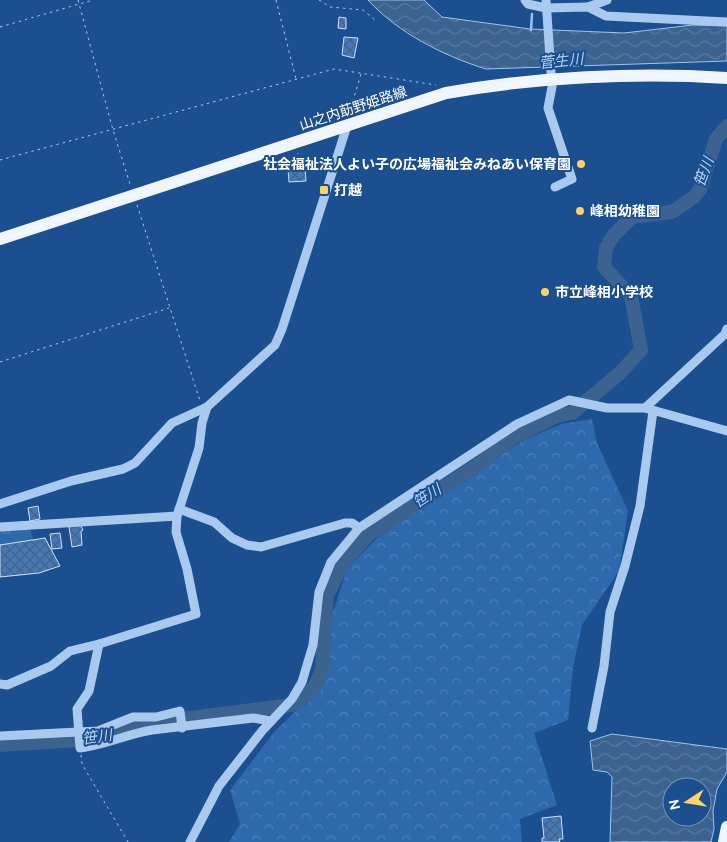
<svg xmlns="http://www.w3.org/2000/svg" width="727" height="842" font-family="Ubuntu,'Noto Sans JP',sans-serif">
<defs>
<pattern id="grass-tufts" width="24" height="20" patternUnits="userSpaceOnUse" patternTransform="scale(1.25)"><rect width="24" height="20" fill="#2e69ad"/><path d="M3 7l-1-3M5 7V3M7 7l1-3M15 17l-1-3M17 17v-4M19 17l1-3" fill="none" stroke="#4d80b9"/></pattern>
<pattern id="forest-crowns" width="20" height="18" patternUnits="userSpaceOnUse" patternTransform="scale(1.25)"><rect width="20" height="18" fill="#2e69ad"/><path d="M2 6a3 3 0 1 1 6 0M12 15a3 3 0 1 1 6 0" fill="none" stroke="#4d80b9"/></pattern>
<pattern id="water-waves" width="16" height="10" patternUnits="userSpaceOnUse" patternTransform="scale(1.25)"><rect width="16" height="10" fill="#3c6290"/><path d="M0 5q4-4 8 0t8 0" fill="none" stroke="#597aa1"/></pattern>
<pattern id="building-cross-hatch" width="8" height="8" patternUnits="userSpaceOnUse" patternTransform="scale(1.25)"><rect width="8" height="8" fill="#4478b7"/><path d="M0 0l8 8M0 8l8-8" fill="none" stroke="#486282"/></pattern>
</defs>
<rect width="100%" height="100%" fill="#1b4f8f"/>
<polygon fill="url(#grass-tufts)" points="30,528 33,540 0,545 0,530"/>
<polygon fill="url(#forest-crowns)" points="592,419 597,443 628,511 619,571 582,625 573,668 568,720 534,733 557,805 520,819 522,842 229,842 240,824 230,790 275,731 309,698 326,665 329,624 347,569 377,538 452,486 524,440 561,424"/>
<g fill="url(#water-waves)" stroke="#9cc4f0" fill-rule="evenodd">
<path d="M368 0H424L442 17 530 29 624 33 693 25 727 26V61L486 69C444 56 398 33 368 0Z"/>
<path d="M612 734 727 749V772L717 789 713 811 714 829 711 842H610L612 777 607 772 593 770 590 741ZM672 787H702V817H672Z"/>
</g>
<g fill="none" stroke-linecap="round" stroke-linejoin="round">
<polyline stroke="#9cc4f0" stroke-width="2.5" points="531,30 532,14"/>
<polyline stroke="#3c6290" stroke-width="14" points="0,745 110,738 143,724 291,705 302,699 315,686 322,669 327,595 344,562 369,534 476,466 514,437 557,416 572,413 620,373 641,350 631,296 604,267 606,248 613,236 632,217 672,212 694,197 700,189 716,139 727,126"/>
</g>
<g fill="url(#building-cross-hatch)" stroke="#cfe3fa">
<polygon points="339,17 346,18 346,29 338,28"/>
<polygon points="344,37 358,38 354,58 342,55"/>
<polygon points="305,167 306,181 289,182 288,168"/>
<polygon points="38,506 40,519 30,521 28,508"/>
<polygon points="80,524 83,530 81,531 82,545 72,547 69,527"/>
<polygon points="60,533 62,548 52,549 50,534"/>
<polygon points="45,538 60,566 39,573 0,577 0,545"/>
<polygon points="561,816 563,839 559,839 560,842 542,842 542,838 544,838 542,818"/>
</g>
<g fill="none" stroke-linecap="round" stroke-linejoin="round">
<g stroke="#a9c9ee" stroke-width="1" stroke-dasharray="2.5 4" stroke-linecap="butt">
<polyline points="78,0 113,130 130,184"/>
<polyline points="276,0 296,79"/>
<polyline points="319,0 330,7 363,10 375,20"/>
<polyline points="0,27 93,0"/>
<polyline points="349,114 361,74"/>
<polyline points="0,160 334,69 436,85"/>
<polyline points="298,167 298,153"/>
<polyline points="137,205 200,401"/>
<polyline points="0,362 169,308"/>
<polyline points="81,755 82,764 128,842"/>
</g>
<g stroke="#a9c9ee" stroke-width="9">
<polyline points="525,0 528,4 546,8 588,7 606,16 727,22"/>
<polyline points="546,0 552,87 548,108 572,179 555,187"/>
<polyline points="588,7 607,0"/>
<polyline points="645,408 725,334 727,329"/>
<polyline points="0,504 71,481 123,469 135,463 172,423 207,407 275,345 282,329 347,126"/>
<polyline points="179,509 214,522 232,538 247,545 261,547 345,523 352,523 359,528"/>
<polyline points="0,527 177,516"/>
<path d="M99 644 89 691 77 709 80 748C105 745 127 734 152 730L253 718 271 721"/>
<polyline points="0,684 7,685 51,666 70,651 99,644 196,614 187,569 176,532 177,516 199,448 202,423 207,407"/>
<polyline points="592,728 604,666 610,612 625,566 640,506 653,411"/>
<polyline points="0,736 98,731 133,717 156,717 180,711 182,728"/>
<polyline points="190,842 219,786 262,731 292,699 302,682 313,645 319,592 331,562 359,528 517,424 569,400 607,408 645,408 727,431"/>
</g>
<g stroke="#f0f6ff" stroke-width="12">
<path d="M0 239 446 93C535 77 637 72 727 78"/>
<polyline points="724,842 727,827"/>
</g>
</g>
<g fill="#ffd166" stroke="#1b4f8f" stroke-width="2">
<circle cx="581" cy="164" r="5"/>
<rect x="319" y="185" width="10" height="10" rx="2.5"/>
<circle cx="580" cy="211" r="5"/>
<circle cx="545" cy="292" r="5"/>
</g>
<g text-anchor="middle" stroke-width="4" stroke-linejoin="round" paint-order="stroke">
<g font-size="14" fill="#fff" stroke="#1b4f8f">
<text transform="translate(353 108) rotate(-18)" y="5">山之内莇野姫路線</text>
</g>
<g font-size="14" font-weight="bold" fill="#fff" stroke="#1b4f8f" text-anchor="start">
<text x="571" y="169" text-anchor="end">社会福祉法人よい子の広場福祉会みねあい保育園</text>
<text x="334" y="195">打越</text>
<text x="590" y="216">峰相幼稚園</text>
<text x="555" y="297">市立峰相小学校</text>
</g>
<g font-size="15" font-style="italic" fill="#b5d3f5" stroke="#1b4f8f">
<text transform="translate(561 61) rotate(-6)" y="5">菅生川</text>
<text transform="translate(704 172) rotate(-70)" y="5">笹川</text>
<text transform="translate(427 496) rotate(-33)" y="5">笹川</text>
<text transform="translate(97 737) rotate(-8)" y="5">笹川</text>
</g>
</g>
<g transform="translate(687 802) rotate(258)"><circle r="24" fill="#1b4f8f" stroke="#7695bc"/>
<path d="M0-4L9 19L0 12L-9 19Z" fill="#ffd166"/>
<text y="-8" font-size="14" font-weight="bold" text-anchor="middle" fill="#ffffff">N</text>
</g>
</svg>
